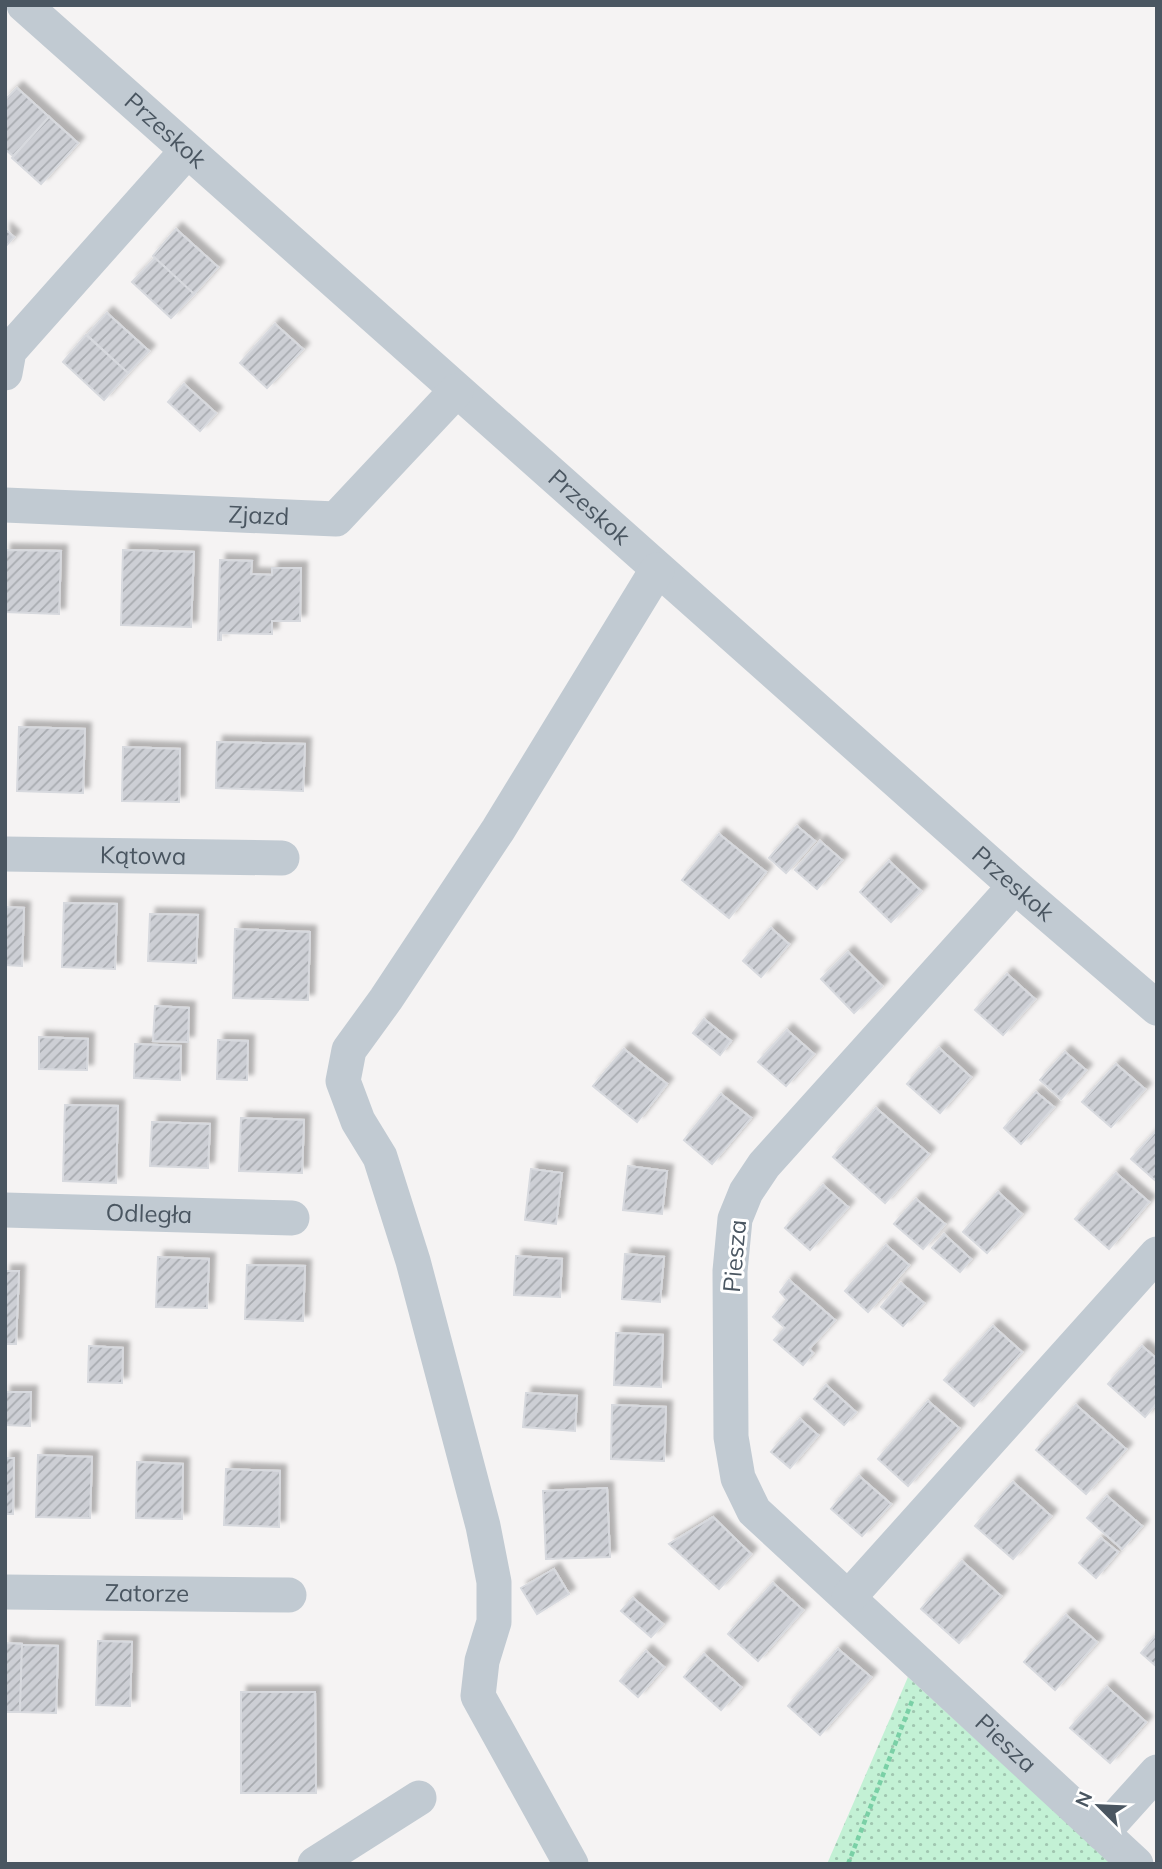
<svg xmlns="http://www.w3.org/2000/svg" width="1162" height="1869" font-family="Mulish,sans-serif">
<defs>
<pattern id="grass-dots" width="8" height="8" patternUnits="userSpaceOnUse" patternTransform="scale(1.75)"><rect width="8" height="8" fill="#c3f1d5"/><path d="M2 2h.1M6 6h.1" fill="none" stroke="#a0c6b0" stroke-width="1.8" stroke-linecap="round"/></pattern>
<pattern id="building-hatch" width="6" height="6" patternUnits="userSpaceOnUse" patternTransform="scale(1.75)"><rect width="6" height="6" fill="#cdcfd5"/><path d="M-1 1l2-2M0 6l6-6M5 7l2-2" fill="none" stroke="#a8abb0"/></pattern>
<filter id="shadow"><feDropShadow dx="6" dy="-6" stdDeviation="2" flood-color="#0004"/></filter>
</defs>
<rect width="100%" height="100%" fill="#f5f3f3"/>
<polygon fill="url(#grass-dots)" points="908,1677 1112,1864 827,1864"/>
<g fill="url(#building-hatch)" stroke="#d7d9de" stroke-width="2" filter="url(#shadow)">
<polygon points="17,88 49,117 13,156 5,149 5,100"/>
<polygon points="49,117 78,143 41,184 12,158"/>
<polygon points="5,229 14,237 5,247"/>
<polygon points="176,229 218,267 194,294 153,256"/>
<polygon points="155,258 194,294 171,318 132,282"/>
<polygon points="107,313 149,351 128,373 87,335"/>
<polygon points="275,324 303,349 267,388 240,363"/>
<polygon points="86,335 128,373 104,400 63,362"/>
<polygon points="184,384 216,413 200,431 168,402"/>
<polygon points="5,550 61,551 59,614 5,612"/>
<polygon points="123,550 194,552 191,627 121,625"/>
<polygon points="220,560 252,561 251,574 272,575 272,568 301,568 300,621 272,621 272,634 221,633 221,640 218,640"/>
<polygon points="19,727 85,729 83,793 17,791"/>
<polygon points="217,742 305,744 303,791 216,788"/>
<polygon points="123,747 180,749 179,802 122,801"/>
<polygon points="797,826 815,841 786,873 769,858"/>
<polygon points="719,834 766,872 729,918 682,880"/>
<polygon points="820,841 842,860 817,889 795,870"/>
<polygon points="889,861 921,891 891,922 860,892"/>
<polygon points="64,903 117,904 115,969 62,967"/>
<polygon points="5,907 24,908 22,966 5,965"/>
<polygon points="150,914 198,915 196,963 148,961"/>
<polygon points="771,928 789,944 761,977 743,961"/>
<polygon points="235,929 310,932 308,1000 233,998"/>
<polygon points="848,952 882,986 854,1013 821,979"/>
<polygon points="1007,974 1035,999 1003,1035 975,1010"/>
<polygon points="155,1006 189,1008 188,1042 153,1041"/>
<polygon points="704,1019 731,1041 720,1055 693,1033"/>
<polygon points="787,1030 814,1054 786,1086 758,1062"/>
<polygon points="39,1037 88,1039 87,1070 39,1069"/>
<polygon points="218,1040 248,1041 247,1080 217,1079"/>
<polygon points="135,1044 181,1046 180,1080 134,1078"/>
<polygon points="939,1048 971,1077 940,1113 907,1084"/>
<polygon points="624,1049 667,1084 637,1122 593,1086"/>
<polygon points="1065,1052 1086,1070 1061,1099 1040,1080"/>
<polygon points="1116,1064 1145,1089 1111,1127 1082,1102"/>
<polygon points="1036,1092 1054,1107 1021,1144 1004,1128"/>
<polygon points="721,1094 751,1118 712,1164 684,1140"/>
<polygon points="65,1105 118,1106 116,1183 63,1181"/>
<polygon points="876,1108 929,1154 885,1203 833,1157"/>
<polygon points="241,1118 304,1120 302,1173 239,1171"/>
<polygon points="152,1122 210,1124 208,1168 150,1166"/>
<polygon points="1157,1130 1157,1182 1131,1159"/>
<polygon points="628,1166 667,1171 662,1214 623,1210"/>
<polygon points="531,1169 562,1173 556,1224 525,1220"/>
<polygon points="1116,1173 1149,1202 1109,1249 1075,1219"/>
<polygon points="823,1185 848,1207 810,1250 785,1228"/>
<polygon points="998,1192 1022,1214 987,1253 963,1232"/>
<polygon points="916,1199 945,1224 923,1249 894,1224"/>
<polygon points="944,1234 971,1259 960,1272 932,1248"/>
<polygon points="886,1245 909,1265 868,1312 845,1291"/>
<polygon points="625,1254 664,1257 660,1302 622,1299"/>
<polygon points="516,1256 562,1259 560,1297 514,1295"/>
<polygon points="158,1257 209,1259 207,1308 156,1307"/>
<polygon points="247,1265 305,1266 303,1321 245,1319"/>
<polygon points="5,1271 19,1271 16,1344 5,1344"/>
<polygon points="789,1280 835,1320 809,1349 813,1353 803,1365 774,1340 785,1328 773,1317 787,1300 780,1292"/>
<polygon points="901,1283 924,1303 903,1326 881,1307"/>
<polygon points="993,1326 1022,1352 974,1406 944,1380"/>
<polygon points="616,1333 663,1335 661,1387 614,1385"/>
<polygon points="89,1346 123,1348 122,1383 88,1382"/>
<polygon points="1142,1346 1157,1359 1157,1403 1145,1417 1108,1384"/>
<polygon points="826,1385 856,1412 844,1425 814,1399"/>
<polygon points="5,1392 31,1392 30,1426 5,1425"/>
<polygon points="526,1393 577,1396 575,1431 523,1427"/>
<polygon points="928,1401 959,1428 908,1486 878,1459"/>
<polygon points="612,1405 666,1407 664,1461 611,1459"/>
<polygon points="1076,1405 1126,1449 1086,1494 1036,1450"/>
<polygon points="800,1419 818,1435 790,1468 771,1452"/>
<polygon points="38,1455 92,1457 90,1518 36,1517"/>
<polygon points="5,1458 14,1458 13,1514 5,1514"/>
<polygon points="137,1462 183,1464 182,1519 136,1518"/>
<polygon points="226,1469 280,1471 279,1527 224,1525"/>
<polygon points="859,1476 891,1504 862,1536 831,1509"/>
<polygon points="1013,1482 1051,1516 1013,1559 975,1526"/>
<polygon points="607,1488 610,1557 546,1559 543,1491"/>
<polygon points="1107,1496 1142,1526 1122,1549 1087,1518"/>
<polygon points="713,1517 751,1554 719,1589 669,1544"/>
<polygon points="1101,1538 1118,1552 1096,1578 1079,1563"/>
<polygon points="962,1561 1001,1596 959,1643 921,1609"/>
<polygon points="554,1569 569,1594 537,1614 521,1588"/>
<polygon points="773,1583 803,1610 758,1661 728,1634"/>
<polygon points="633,1598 663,1624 651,1637 621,1611"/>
<polygon points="1066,1615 1097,1642 1055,1690 1024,1662"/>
<polygon points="1157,1634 1157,1667 1141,1653"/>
<polygon points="98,1641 132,1642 130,1706 96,1705"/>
<polygon points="5,1643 22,1644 20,1712 5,1712"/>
<polygon points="22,1645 58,1646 56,1713 20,1712"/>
<polygon points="838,1649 871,1677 820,1735 788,1706"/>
<polygon points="646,1651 664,1667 638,1697 620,1681"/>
<polygon points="704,1654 741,1687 721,1710 684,1677"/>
<polygon points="1107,1687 1146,1722 1110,1763 1070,1728"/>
<polygon points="241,1692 315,1692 316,1793 241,1793"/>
</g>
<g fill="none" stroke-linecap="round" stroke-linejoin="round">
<polyline stroke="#7ad0a6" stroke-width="4.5" stroke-dasharray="5 3.5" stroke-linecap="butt" points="848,1864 912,1701"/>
<g stroke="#c1cad2" stroke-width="35">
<path id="s1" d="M24 5 1015 886 1157 1008"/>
<polyline points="5,373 9,351 187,151"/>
<path id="s2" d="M5 505 336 519 456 391"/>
<path id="s3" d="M5 854 282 858"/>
<path id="s4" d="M1015 886 764 1165 746 1192 735 1219 730 1271 731 1437 738 1478 754 1511 1136 1864"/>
<path id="s5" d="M5 1210 292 1218"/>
<path id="s6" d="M5 1592 289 1595"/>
<polyline points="849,1597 1157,1254"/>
<polyline points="1102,1833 1157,1772"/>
<polyline points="315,1864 419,1798"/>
<polyline points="571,1864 478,1696 482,1661 494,1622 494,1582 483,1526 413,1261 380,1157 358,1121 343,1081 349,1050 386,999 498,830 657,570"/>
</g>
</g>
<g text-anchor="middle" stroke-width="6" stroke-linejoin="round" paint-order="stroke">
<g font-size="24" fill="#4a5661" stroke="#fff">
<text dy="8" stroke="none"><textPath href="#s1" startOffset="189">Przeskok</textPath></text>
<text dy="8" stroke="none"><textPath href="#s1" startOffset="756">Przeskok</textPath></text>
<text dy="8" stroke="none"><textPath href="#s2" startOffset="254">Zjazd</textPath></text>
<text dy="8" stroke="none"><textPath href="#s3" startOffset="138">Kątowa</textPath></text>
<text dy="8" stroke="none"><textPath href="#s1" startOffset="1323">Przeskok</textPath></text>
<text dy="8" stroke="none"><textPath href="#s5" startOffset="144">Odległa</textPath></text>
<text transform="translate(735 1256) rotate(-85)" y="8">Piesza</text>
<text dy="8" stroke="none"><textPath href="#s6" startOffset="142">Zatorze</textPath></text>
<text dy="8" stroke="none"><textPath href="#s4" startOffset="1076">Piesza</textPath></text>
</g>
</g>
<rect width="1162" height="1869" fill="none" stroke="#4a5661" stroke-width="14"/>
<g transform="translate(1099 1806) rotate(294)" stroke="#ffffff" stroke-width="5" paint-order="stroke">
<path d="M0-5L12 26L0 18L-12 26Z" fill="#4a5661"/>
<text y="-10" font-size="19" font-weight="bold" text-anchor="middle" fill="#4a5661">N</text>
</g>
</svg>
